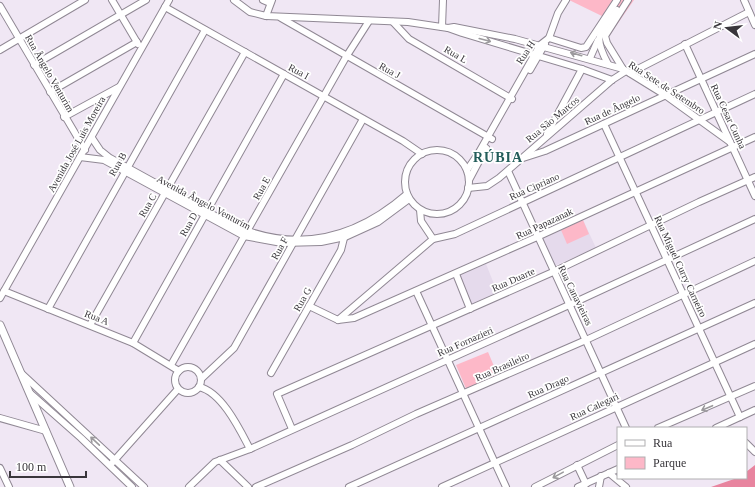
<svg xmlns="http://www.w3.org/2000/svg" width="755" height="487" font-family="Georgia,serif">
<rect width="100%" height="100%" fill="#f0e7f4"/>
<g fill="#e5daec">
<polygon points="583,220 596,248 554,266 542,239"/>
<polygon points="486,264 498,294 472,306 459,276"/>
</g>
<g fill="#fdb8c8">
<polygon points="569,0 634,0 609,36 602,27 606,18"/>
<polygon points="583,220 589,234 567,244 561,230"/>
<polygon points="488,352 499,378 467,391 456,365"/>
</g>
<polygon fill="#e8849f" points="755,465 755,487 711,487 737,478 746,478 746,472"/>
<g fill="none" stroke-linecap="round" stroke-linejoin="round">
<g stroke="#908894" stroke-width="8">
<g id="minor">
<polyline points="112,0 138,44"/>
<polyline points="234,0 250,12 266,16 408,22 448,28 454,27 515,39 623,69 665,95 730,142"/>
<polyline points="263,0 270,3"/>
<polyline points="744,0 755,25"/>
<polyline points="0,6 85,150"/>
<polyline points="165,7 403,141 422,154"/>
<polyline points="266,16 272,0"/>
<polyline points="281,18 492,139"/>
<polyline points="393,22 409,39 512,99"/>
<polyline points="442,27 443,0"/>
<polyline points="448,28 462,33 582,69 612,80"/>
<polyline points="549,38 581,48 586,47 617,0"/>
<polyline points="685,44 755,196"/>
<polyline points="0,50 85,0"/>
<polyline points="590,58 598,40"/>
<path d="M608 64C592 34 600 35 617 10"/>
<polyline points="34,65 146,0"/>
<polyline points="623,69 607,43 605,36 628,0"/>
<polyline points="530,70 545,44"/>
<polyline points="630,73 749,12"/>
<polyline points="50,92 137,42"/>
<polyline points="64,117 119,87"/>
<polyline points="604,124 740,417"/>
<polyline points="547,134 582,69"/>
<path d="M92 138 100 150 110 158 228 223C294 254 353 241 407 194"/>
<circle cx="437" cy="182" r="32"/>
<polyline points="80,157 104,160 244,236 282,243 321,242 345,237 378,222 409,199"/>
<polyline points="520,159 545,151 755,54"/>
<polyline points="467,170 478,154 540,45 549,38 558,13 566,0"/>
<polyline points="508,171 626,428"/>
<polyline points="469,180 486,148"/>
<polyline points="468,188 487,186 499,178 612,80 626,71"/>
<polyline points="420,210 421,221 433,239"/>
<polyline points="456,274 470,309"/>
<polyline points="4,291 133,343 179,371"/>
<polyline points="416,291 506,487"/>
<polyline points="0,298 169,0"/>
<polyline points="309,306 338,320 354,318 537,237 755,137"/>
<polyline points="48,309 205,30"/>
<polyline points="338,320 433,239 455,234 755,94"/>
<polyline points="90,325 245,52"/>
<polyline points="133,343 284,74"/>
<polyline points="171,365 346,57 369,21"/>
<circle cx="188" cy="380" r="13"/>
<polyline points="271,373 341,250 345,234"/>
<polyline points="22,374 144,487"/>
<polyline points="201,379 234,348 363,119"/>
<path d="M199 387C222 392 240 430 250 449"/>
<polyline points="30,393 81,438 132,487"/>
<polyline points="0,418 46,431"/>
<polyline points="658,428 755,386"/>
<polyline points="716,428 755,410"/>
<polyline points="292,429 277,394 553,272 699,202 755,177"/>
<polyline points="746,443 755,452"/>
<polyline points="220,460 248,487"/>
<polyline points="112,463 178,389"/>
<polyline points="577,465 586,484"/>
<polyline points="0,468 9,487"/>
<polyline points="609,473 626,487"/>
<polyline points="189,487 215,462 250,449 569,305 755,219"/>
<polyline points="256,487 352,445 416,414 586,340 755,261"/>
<polyline points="349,487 755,303"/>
<polyline points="442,487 755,344"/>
<polyline points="535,487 618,445"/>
<polyline points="578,487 618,469"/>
<polyline points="599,487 601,476"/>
</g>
</g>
<g stroke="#908894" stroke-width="9">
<polyline id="major" points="0,325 70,487"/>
</g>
<use href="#minor" stroke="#fff" stroke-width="6"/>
<use href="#major" stroke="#fff" stroke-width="7"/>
</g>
<defs><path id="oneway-shaft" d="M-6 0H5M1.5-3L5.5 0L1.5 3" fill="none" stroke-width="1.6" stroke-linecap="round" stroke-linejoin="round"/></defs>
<g stroke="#9c9a9d">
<use href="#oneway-shaft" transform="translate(485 40) rotate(15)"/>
<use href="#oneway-shaft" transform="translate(576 54) rotate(-164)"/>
<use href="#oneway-shaft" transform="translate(707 408) rotate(157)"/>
<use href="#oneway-shaft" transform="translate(95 441) rotate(-137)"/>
<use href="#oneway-shaft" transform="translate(558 475) rotate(151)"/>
</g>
<g text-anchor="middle" stroke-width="3.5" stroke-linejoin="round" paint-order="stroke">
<g font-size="10" fill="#39363b" stroke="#fff">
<text transform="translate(525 52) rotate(-57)" y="4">Rua H</text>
<text transform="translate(456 54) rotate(30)" y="4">Rua L</text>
<text transform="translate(390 70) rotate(29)" y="4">Rua J</text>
<text transform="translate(299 71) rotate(28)" y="4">Rua I</text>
<text transform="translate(50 73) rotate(60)" y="4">Rua Ângelo Venturim</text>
<text transform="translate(667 87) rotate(33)" y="4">Rua Sete de Setembro</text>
<text transform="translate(612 109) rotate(-25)" y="4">Rua de Ângelo</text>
<text transform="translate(729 116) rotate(65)" y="4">Rua Cesar Cunha</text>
<text transform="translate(552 119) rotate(-40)" y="4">Rua São Marcos</text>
<text transform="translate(76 144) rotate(-61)" y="4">Avenida José Luis Moreira</text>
<text transform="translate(117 164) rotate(-60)" y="4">Rua B</text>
<text transform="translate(534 186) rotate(-24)" y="4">Rua Cipriano</text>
<text transform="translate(261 188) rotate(-61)" y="4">Rua E</text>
<text transform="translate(204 202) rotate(28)" y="4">Avenida Ângelo Venturim</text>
<text transform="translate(147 205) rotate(-61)" y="4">Rua C</text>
<text transform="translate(544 223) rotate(-25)" y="4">Rua Papazanak</text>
<text transform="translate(188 224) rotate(-61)" y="4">Rua D</text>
<text transform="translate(279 248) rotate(-61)" y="4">Rua F</text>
<text transform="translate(681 266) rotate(65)" y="4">Rua Miguel Curry Carneiro</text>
<text transform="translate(513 279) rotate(-24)" y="4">Rua Duarte</text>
<text transform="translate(576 295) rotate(64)" y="4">Rua Canavieiras</text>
<text transform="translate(302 299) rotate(-60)" y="4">Rua G</text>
<text transform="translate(97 317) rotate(21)" y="4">Rua A</text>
<text transform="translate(465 341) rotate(-24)" y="4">Rua Fornazieri</text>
<text transform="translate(502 366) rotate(-24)" y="4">Rua Brasileiro</text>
<text transform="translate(548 386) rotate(-24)" y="4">Rua Drago</text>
<text transform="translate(594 406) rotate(-25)" y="4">Rua Calegari</text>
</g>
<g font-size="14" font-weight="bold" letter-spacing="1" fill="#235d5a" stroke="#fff">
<text x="498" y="162">RÚBIA</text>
</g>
</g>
<rect x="617" y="427" width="130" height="52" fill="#ffffff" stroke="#b0afb1"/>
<rect x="625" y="440" width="20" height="6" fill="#ffffff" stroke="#b0afb1"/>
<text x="653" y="447" font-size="12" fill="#39363b">Rua</text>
<rect x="625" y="457" width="20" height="12" fill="#fdb8c8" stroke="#b0afb1"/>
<text x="653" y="467" font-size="12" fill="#39363b">Parque</text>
<g transform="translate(727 28) rotate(285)" stroke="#ffffff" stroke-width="3" paint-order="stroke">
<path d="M0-3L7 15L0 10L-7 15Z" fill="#39363b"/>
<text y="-6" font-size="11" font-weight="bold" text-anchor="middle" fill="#39363b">N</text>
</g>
<path d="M10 471v6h76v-6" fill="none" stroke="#39363b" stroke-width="2"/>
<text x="16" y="471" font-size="12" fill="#39363b" stroke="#ffffff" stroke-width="3" paint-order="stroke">100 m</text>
</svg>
